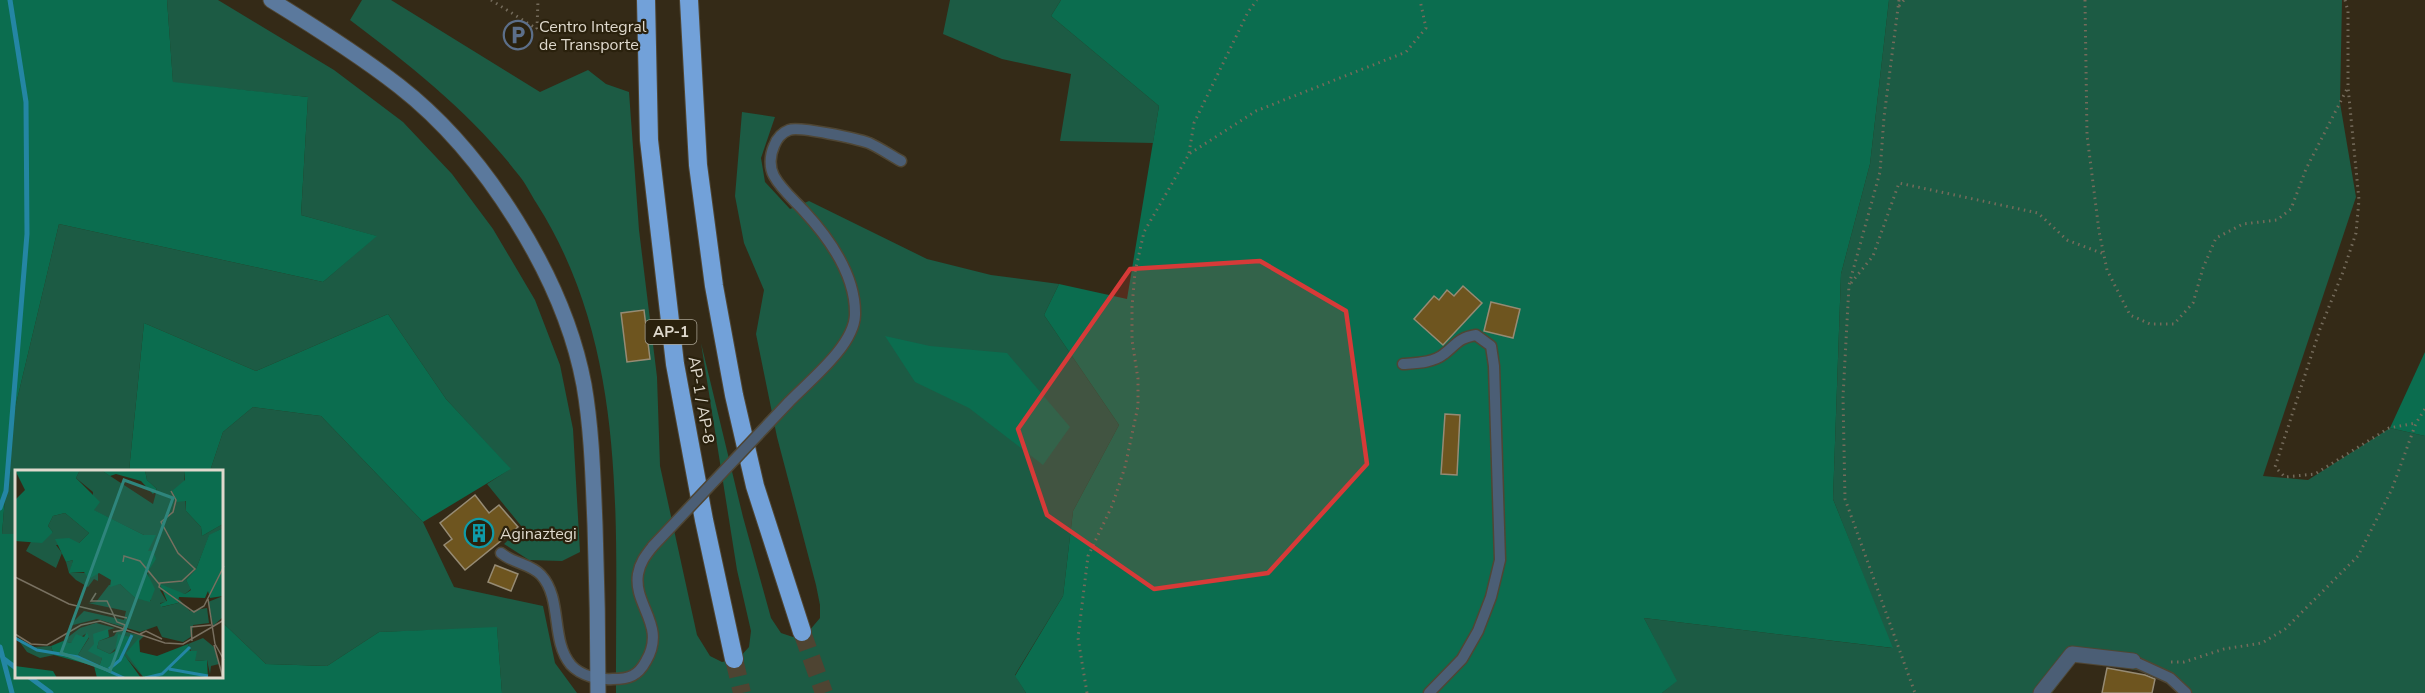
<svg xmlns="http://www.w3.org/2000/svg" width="2425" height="693" font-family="'Nunito Sans',sans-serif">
<rect width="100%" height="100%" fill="#342a17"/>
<g fill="#1c5b44">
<polygon points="167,0 218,0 334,70 403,122 452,174 493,229 535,300 560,365 573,429 580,552 562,561 529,560 504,544 522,527 487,484 510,469 446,399 388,314 256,371 144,323 129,471 16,471 16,534 2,534 11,425 59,224 323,282 376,236 301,215 308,97 173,83"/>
<path d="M362 0H391L540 92 588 70 606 84 629 92 639 230 657 377 660 466 697 635 710 656 722 662 739 658 749 647 751 631 737 570 701 343 743 517 771 618 781 633 793 637 809 631 820 618V605L816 585 777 437 756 334 764 290 744 243 735 196 742 112 775 117 761 158 765 182 790 209 809 201 927 259 991 275 1059 284 1044 315 1119 425 1073 511 1063 596 1015 675 1026 693H616C615 526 630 351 537 204 530 193 525 182 517 173 471 113 411 66 350 20Z"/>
<polygon points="950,0 1061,0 1051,16 1159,106 1153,143 1060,141 1071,74 1002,59 943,34"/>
<polygon points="1889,0 2342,0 2340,103 2356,197 2263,476 2308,480 2390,428 2425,436 2425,693 2186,693 2171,675 2076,661 2052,693 1662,693 1676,681 1644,618 1892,648 1833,499 1841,274 1870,164"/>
<polygon points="253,407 321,416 423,522 454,587 543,606 555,663 577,693 502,693 497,628 379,632 327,666 266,664 222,622 222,471 210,471 223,432"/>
</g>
<g fill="#0b6d4f">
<polygon points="0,0 167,0 173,82 308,97 301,215 377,236 323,282 59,224 11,425 2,534 16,534 16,676 222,676 222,622 266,664 327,666 379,632 497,627 502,693 0,693"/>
<polygon points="1061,0 1889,0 1870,164 1841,274 1833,499 1893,648 1644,618 1677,681 1662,693 1026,693 1015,676 1063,596 1073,511 1119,425 1044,315 1059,284 1127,299 1159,106 1051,16"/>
<polygon points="388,314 446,399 511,469 423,522 321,416 253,407 223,432 210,471 129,471 144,323 256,371"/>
<polygon points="885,336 930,346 1007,353 1070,427 1043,465 969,408 915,382"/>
<polygon points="2425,352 2425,436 2390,428"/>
</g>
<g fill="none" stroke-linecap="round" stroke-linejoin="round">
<g stroke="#2486a4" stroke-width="5">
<polyline points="0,508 6,491 27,234 26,102 10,0"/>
<polyline points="0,647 12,693"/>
<polyline points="4,659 16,668"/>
<polyline points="28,676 51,693"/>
</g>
</g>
<g fill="#6e551f" stroke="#968b74" stroke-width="1.5">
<polygon points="1463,286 1482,303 1443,345 1414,319 1434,296 1439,300 1447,290 1454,296"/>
<polygon points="1491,302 1520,309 1513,338 1484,331"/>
<polygon points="644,310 650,359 627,362 621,313"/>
<polygon points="1445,414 1460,415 1457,475 1441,474"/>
<polygon points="475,495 489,513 499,505 518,527 465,570 444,545 452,539 440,523"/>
<polygon points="495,565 518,574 511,591 488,582"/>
<polygon points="2107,668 2145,675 2155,679 2152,693 2102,693"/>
</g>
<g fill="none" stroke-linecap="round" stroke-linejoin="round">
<g stroke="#4e4432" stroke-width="18" stroke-dasharray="18 9" stroke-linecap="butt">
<polyline points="802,632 824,693"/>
<polyline points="734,659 742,693"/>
</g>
<g stroke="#4f4634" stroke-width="13">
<g id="service">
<path d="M1403 364C1416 363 1433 363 1444 354 1457 344 1458 338 1476 335L1491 346 1494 366 1500 560 1491 597 1478 631 1462 659 1429 693"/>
<path d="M788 403C809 381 854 346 855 315 856 276 829 238 804 211 794 200 781 189 774 176 769 167 770 155 774 146 777 138 781 133 789 130 799 126 858 139 869 143 880 148 890 155 901 161"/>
<path d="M501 553C512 563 531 564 541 575 563 599 550 640 571 665 581 676 599 680 613 679 629 679 638 676 646 661 667 625 633 606 638 574 640 562 646 555 653 546"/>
<polyline points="2133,661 2170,678 2186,693"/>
</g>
</g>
<g stroke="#4f4634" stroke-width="17">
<polyline id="minor" points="2041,693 2072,654 2133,661"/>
</g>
<g stroke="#4f4634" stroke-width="17">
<path id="secondary" d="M271 0C315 27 358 54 399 86 485 153 564 278 584 385 592 431 593 479 595 525 597 581 598 637 598 693"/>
</g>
<g stroke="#4f4634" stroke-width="20">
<g id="motorway">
<polyline points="646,0 649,140 675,364 704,520 734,659"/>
<polyline points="689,0 698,165 714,286 734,395 755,486 802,632"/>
</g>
</g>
<g stroke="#746b5b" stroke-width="3" stroke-dasharray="1.5 4.5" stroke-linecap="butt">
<polyline points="491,0 537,29"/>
<polyline points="1899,0 1884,117 1880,172 1849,285 1843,397 1845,499 1915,693"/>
<polyline points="2085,0 2087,135 2099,231 2107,270 2130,315 2150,324 2174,324 2193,303 2203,268 2216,238 2243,224 2277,220 2291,209 2306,169 2348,87"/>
<polyline points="2345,0 2348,11 2348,87 2359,200 2356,233 2343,272 2320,329 2275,467 2285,477 2315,474 2389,428 2416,423"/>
<polyline points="1899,6 1904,0"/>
<polyline points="537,29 538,0"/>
<polyline points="1189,153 1194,123 1248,12 1257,0"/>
<polyline points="1851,283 1873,256 1899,183 2038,213 2067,240 2104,254"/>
<polyline points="2171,662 2184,662 2224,649 2262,643 2285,629 2358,556 2392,489 2416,423 2425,409"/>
<polyline points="1087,693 1078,638 1088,556 1112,506 1125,467 1138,406 1138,379 1132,340 1132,307 1135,272 1144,232 1189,154 1256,111 1406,52 1426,28 1420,0"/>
</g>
<use href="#service" stroke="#4b5e75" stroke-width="10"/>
<use href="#minor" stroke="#4b5e75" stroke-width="15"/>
<use href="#secondary" stroke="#5b799d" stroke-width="15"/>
<use href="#motorway" stroke="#72a1d9" stroke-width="18"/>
<g stroke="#4f4634" stroke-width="13" stroke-linecap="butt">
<polyline id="service-bridge" points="653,546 788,403"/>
</g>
<use href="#service-bridge" stroke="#4b5e75" stroke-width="10"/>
</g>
<path fill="#d73a38" fill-opacity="0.2" stroke="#d73a38" stroke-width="4.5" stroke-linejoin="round" d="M1260 261 1346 311 1367 464 1268 573 1154 589 1047 515 1018 429 1130 269Z"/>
<defs>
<g id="parking-ring" transform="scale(1.5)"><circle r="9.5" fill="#2a210d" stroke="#5c6f8a" stroke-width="1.5"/><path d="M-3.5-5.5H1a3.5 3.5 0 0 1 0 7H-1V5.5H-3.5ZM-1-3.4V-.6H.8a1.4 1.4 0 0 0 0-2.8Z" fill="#5c6f8a"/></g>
<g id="building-ring" transform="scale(1.5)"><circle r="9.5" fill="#2a210d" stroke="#0f9aa8" stroke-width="1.5"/><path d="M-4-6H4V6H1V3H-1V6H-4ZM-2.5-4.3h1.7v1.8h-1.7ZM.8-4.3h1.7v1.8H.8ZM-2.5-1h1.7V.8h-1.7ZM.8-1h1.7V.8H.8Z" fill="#0f9aa8"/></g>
</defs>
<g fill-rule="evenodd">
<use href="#parking-ring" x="518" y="35"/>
<use href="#building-ring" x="479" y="533"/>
</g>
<g text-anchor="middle" stroke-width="4.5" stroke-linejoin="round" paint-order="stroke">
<rect fill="#2a210d" stroke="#a9a293" stroke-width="1.5" x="645.5" y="320" width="51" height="24" rx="4.5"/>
<g font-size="15" font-weight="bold" fill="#dfd9cd">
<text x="671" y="337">AP-1</text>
</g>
<g font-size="16" fill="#dfd9cd" stroke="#2a210d" text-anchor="start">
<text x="539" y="32">Centro Integral<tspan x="539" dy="18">de Transporte</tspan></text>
<text x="500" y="539">Aginaztegi</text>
</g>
<g font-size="16" fill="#dfd9cd" stroke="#2a210d">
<text transform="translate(702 400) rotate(80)" y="6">AP-1 / AP-8</text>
</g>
</g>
<g transform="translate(15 470)">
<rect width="208" height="208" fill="#342a17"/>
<path d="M65 0H86L138 34 142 19 132 10 130 0H169L171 41 186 57 187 66 208 54V58L194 66 181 99 171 110 176 119 170 124 145 120 152 132 145 133 147 137 163 133 164 129 175 141 192 138 194 153 178 155 177 166 168 172 147 167 142 156 125 162 82 149 54 156 69 141 109 150 111 141 73 133 81 132 94 115 105 114 120 128 136 131 129 65 78 40V22L61 8ZM50 43 74 63 64 73 41 75 47 83 41 98 11 81 17 70 38 62 33 56 38 46ZM58 90 55 103H83V111L79 109 73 117 61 110 54 103 51 92ZM208 126V147L198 156 193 132ZM81 153 100 158 86 162 79 175 87 188 84 197 63 185 74 168 72 163 56 173 48 171 65 158ZM103 160 129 166 112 183 129 208 102 177 95 184 82 178 84 171 99 166ZM1 167 19 177 36 176 39 185 25 188 12 182ZM188 168 199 177 204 194 196 196 195 204 192 190 180 191 173 174Z" fill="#1c5b44"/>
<path d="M0 0H65L61 8 85 32 79 40 129 65H141L133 81H138L141 89 132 103 140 119 135 132 120 128 105 114 95 117 96 110 84 103 74 109 69 102 54 103 58 90 51 92 40 69 54 68 64 73 74 63 50 43 38 46 33 56 38 62 27 73 0 71V30L10 20ZM86 0H130L132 10 142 19 138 24 126 11 101 4 95 6ZM169 0H208V54L187 66 186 57 171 41V31L162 32 157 21 170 10ZM208 58V126L195 128 193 121 190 128 164 127 163 133 146 137 145 134 152 131 145 114 170 124 176 120 171 110 181 99 194 65ZM93 159 94 167 84 171 82 178 95 184 100 181 103 164 115 167V175L108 183 126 208H82L79 196 39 185 36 176 48 171 56 173 61 164 69 167 72 162 74 167 63 185 84 197 87 188 73 181 79 174 78 164ZM124 168 125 182 142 186 173 174 175 181H182L180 191 192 190 193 208H129L111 183ZM0 196 38 201 42 208H0Z" fill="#0b6d4f"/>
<path fill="none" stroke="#2486a4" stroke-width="3" d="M0 168 22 180 63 187 109 208M94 199 105 190 117 165M154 199 193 206M130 208 147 204 175 177"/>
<path fill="none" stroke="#787060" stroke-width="1.5" d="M156 21 161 30 158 42 146 52 163 83 180 99 167 111 145 113 144 117 179 142 189 136 209 96M108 92 109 86 125 91 145 115M0 107 54 134 112 148M81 123 76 131H92L102 152 110 155 108 160 98 162M193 129 200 174M0 164 16 174 32 175 66 155 85 151 150 173 168 174 209 150M125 164 131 161 147 169M177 171 176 157 196 155M200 174 209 190M199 175 208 208"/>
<path fill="#2e857c" fill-opacity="0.15" stroke="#2e857c" stroke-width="3" d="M109 10 158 28 95 201 46 183Z"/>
<rect width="208" height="208" fill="none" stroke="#dfd9cd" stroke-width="3"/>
</g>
</svg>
